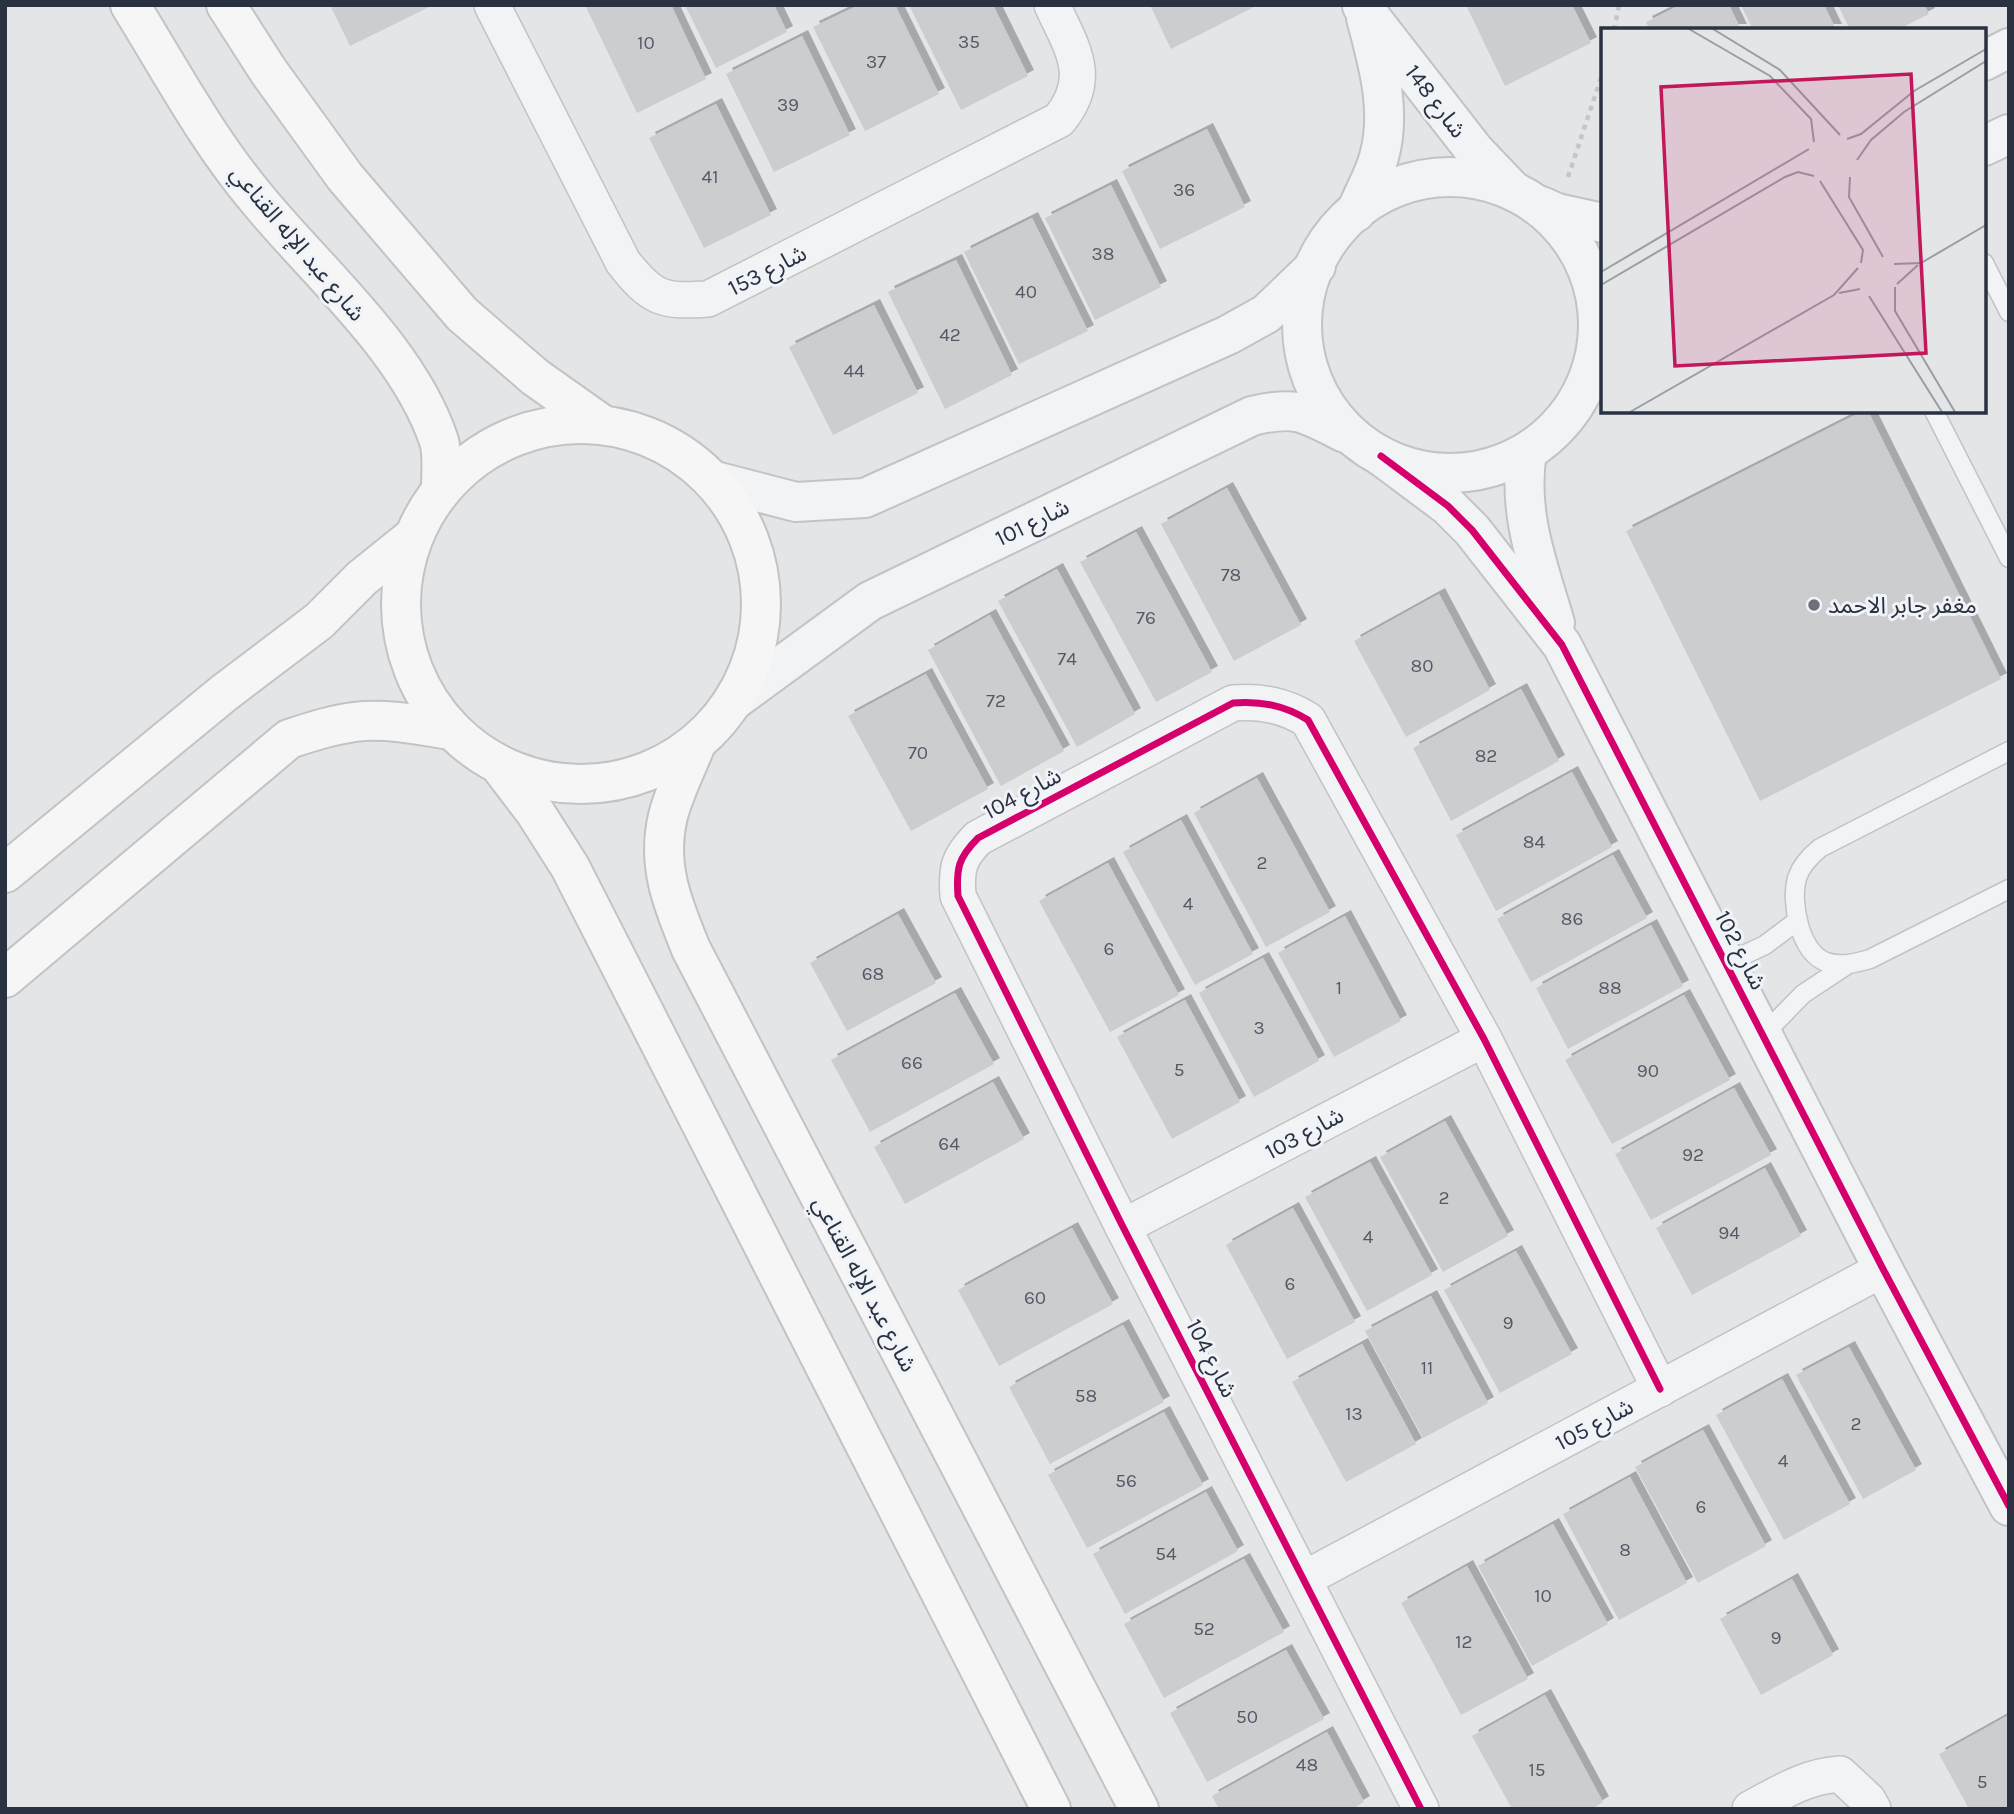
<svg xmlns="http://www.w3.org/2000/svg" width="2014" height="1814" font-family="Karla,'Noto Sans Arabic',sans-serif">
<defs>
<filter id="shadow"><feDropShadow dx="6" dy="-6" stdDeviation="0" flood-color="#0004"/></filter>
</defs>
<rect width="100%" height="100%" fill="#e3e5e7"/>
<g fill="#cbcdcf" filter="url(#shadow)">
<polygon points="330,5 433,5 350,46"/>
<polygon points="585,5 671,5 706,79 637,113"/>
<polygon points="685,5 774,5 787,32 716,68"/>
<polygon points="859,5 895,5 939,94 865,131 813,27"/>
<polygon points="909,5 993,5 1028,76 961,110"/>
<polygon points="1150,5 1258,5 1171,49"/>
<polygon points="1466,5 1572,5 1591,43 1505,86"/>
<polygon points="1680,5 1729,5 1741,30 1650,30 1646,22"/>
<polygon points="1741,5 1824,5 1836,30 1753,30"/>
<polygon points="1838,5 1924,5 1929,14 1897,30 1850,30"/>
<polygon points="802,36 850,135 774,172 726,74"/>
<polygon points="716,104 771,215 704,248 649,138"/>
<polygon points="1207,129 1245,207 1160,249 1122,171"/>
<polygon points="1111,185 1161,287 1095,320 1045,218"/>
<polygon points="1032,218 1088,331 1019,364 964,252"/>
<polygon points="956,260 1012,375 945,409 888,292"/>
<polygon points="874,305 918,393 833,435 789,347"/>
<polygon points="1863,411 1868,411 2001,679 1760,801 1626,531"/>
<polygon points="1227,488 1301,625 1234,661 1161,524"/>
<polygon points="1136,532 1212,672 1156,702 1080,562"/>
<polygon points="1057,569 1135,714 1077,747 998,601"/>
<polygon points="1439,594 1490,690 1406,737 1354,641"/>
<polygon points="990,615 1064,751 1001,786 928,650"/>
<polygon points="926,674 988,789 911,831 848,716"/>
<polygon points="1521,689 1559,761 1451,821 1413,748"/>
<polygon points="1572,772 1612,847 1496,911 1456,835"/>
<polygon points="1257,778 1330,912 1266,947 1194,813"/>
<polygon points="1181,820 1253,954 1195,985 1123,852"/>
<polygon points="1613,855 1647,918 1531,982 1497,919"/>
<polygon points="1108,863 1179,995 1110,1032 1039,901"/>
<polygon points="898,914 936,983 847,1031 810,963"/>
<polygon points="1345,916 1401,1021 1334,1057 1278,953"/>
<polygon points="1651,925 1683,986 1568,1049 1536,988"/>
<polygon points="1263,958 1319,1061 1254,1097 1199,993"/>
<polygon points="955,993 994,1064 870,1132 831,1060"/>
<polygon points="1684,995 1730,1080 1612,1144 1565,1060"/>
<polygon points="1185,1000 1240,1102 1172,1139 1117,1037"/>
<polygon points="993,1082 1024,1139 905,1204 874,1147"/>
<polygon points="1734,1088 1771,1155 1651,1220 1615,1154"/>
<polygon points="1445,1121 1508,1236 1443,1272 1380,1157"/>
<polygon points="1370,1162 1432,1275 1367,1311 1305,1197"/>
<polygon points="1765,1168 1801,1236 1692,1295 1656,1228"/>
<polygon points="1293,1208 1355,1322 1287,1359 1226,1245"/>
<polygon points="1072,1228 1113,1304 999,1366 958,1290"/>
<polygon points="1516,1251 1572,1354 1500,1393 1444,1290"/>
<polygon points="1431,1296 1488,1403 1423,1438 1365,1331"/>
<polygon points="1123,1325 1164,1402 1050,1464 1009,1387"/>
<polygon points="1362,1344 1416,1444 1346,1482 1292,1382"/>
<polygon points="1849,1347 1916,1470 1863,1499 1796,1375"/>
<polygon points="1782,1379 1850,1504 1784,1540 1716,1415"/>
<polygon points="1164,1412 1203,1485 1087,1548 1048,1475"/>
<polygon points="1703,1430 1766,1546 1698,1583 1635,1467"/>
<polygon points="1630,1477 1687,1583 1619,1620 1563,1514"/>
<polygon points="1206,1492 1238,1551 1125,1614 1093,1554"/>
<polygon points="1553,1524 1608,1624 1532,1666 1478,1566"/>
<polygon points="1244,1559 1284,1632 1164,1698 1124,1624"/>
<polygon points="1467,1566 1528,1679 1461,1715 1401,1603"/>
<polygon points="1792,1579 1833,1655 1761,1695 1720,1619"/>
<polygon points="1286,1650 1324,1719 1207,1782 1170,1713"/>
<polygon points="1545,1695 1603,1802 1592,1809 1512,1809 1472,1736"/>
<polygon points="2009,1715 2009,1809 1969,1809 1939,1754"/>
<polygon points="1327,1732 1364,1802 1352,1809 1219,1809 1212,1796"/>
</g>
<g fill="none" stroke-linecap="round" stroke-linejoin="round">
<g stroke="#c1c3c5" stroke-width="21">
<g id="service">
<polyline points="1984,263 2009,312"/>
<polyline points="1934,411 2009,558"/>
<path d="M2009 751 1820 848C1810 856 1801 866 1797 878 1790 903 1800 952 1826 962 1841 967 1856 963 1870 959L2009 889"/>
<polyline points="1727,963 1765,945 1797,921"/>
<polyline points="1764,1034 1803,994 1847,965"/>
</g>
</g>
<g stroke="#c1c3c5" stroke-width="38">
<g id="minor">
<path d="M492 5 623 262C652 299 662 302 708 299L1059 120C1094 78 1072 48 1052 5"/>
<polyline points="1123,1227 1484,1039"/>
<polyline points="1304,1579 1883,1269"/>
<path d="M1421 1809 1123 1227 958 896C956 869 958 858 978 838L1233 703C1261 701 1284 705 1308 720L1484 1039 1660 1389"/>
<path d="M1750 1809C1780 1793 1806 1776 1840 1774L1868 1800 1873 1809"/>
</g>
</g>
<g stroke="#c1c3c5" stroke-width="42">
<g id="tertiary">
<polyline points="1362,6 1474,150 1513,191"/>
<polyline points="1984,61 2009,48"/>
<polyline points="1984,146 2009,134"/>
<circle cx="1450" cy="325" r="148"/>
<polyline points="1541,206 1557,213 1603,223"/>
<path d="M1356 212C1363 194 1374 176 1379 157 1392 111 1378 63 1366 18"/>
<path d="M1527 452C1517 513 1538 565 1555 623"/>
<polyline points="1381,456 1448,506 1472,530 1562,645 1883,1269 2009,1506"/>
<polyline points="715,481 796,502 865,498 1228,335 1266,314 1316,266"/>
<path d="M732 702 870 601 1252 416C1298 405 1305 413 1345 433"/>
</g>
</g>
<g stroke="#c1c3c5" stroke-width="42">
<g id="secondary">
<path d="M130 5C171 71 208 141 258 200 318 273 409 350 439 441 443 454 441 474 441 488"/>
<polyline points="226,5 269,72 345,177 462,314 535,377 600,423"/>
<circle cx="581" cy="604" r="180"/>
<path d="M696 744C687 767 674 792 668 816 656 865 673 905 691 949L1139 1809"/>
<polyline points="500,766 535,812 570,867 1051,1809"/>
<polyline points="5,873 224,693 319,621 362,578 413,537"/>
<path d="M5 978 289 739C313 731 338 723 364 721 393 719 423 726 451 730"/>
</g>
</g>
<g stroke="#c5c6cb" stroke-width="4.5" stroke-dasharray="5 5" stroke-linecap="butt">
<polyline points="1614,30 1619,5"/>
<polyline points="1568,177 1603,72"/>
</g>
<use href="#service" stroke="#f2f3f5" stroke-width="18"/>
<use href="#minor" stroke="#f2f3f5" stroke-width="35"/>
<use href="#tertiary" stroke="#f2f3f5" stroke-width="38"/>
<use href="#secondary" stroke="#f6f6f7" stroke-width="38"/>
<g stroke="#f0f3f7" stroke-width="11">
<g id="cycleway">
<polyline points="1381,456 1448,506 1472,530 1562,645 1883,1269 2009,1506"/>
<path d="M1421 1809 1123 1227 958 896C956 869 958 858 978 838L1233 703C1261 701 1284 705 1308 720L1484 1039 1660 1389"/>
</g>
</g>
<use href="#cycleway" stroke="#d6006c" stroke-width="7"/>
</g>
<circle fill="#6b707b" stroke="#f0f3f7" stroke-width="2.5" cx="1814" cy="605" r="7"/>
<g text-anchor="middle" stroke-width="6" stroke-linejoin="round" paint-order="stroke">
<g font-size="19" fill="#535965">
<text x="969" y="48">35</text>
<text x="646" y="49">10</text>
<text x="876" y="68">37</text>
<text x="788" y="111">39</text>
<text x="710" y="183">41</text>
<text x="1184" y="196">36</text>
<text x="1103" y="260">38</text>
<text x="1026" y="298">40</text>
<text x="950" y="341">42</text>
<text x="854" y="377">44</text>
<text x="1231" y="581">78</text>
<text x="1146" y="624">76</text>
<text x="1067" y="665">74</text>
<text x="1422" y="672">80</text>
<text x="996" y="707">72</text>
<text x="918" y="759">70</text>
<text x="1486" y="762">82</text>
<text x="1534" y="848">84</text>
<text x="1262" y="869">2</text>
<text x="1188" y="910">4</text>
<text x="1572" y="925">86</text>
<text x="1109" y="955">6</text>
<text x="873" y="980">68</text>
<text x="1339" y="994">1</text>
<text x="1610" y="994">88</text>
<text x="1259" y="1034">3</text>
<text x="912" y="1069">66</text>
<text x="1179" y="1076">5</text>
<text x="1648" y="1077">90</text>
<text x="949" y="1150">64</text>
<text x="1693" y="1161">92</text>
<text x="1444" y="1204">2</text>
<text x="1729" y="1239">94</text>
<text x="1368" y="1243">4</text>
<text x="1290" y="1290">6</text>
<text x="1035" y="1304">60</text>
<text x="1508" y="1329">9</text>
<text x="1427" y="1374">11</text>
<text x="1086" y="1402">58</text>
<text x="1354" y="1420">13</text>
<text x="1856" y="1430">2</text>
<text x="1783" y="1467">4</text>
<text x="1126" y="1487">56</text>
<text x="1701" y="1513">6</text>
<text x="1625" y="1556">8</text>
<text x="1166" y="1560">54</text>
<text x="1543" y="1602">10</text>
<text x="1204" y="1635">52</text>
<text x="1776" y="1644">9</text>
<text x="1464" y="1648">12</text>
<text x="1247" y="1723">50</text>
<text x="1307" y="1771">48</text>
<text x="1537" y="1776">15</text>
<text x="1982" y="1788">5</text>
</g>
<g font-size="23" fill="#2a3141" stroke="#f0f3f7">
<text transform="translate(1436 101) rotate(53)" y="8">شارع 148</text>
<text transform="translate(298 243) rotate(50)" y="8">شارع عبد الإله القناعي</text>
<text transform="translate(767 270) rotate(-27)" y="8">شارع 153</text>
<text transform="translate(1032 522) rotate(-26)" y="8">شارع 101</text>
<text transform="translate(1022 793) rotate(-28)" y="8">شارع 104</text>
<text transform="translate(1741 950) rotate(63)" y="8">شارع 102</text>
<text transform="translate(1304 1133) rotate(-28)" y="8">شارع 103</text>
<text transform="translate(865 1284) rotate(62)" y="8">شارع عبد الإله القناعي</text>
<text transform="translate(1212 1358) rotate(63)" y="8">شارع 104</text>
<text transform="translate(1594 1424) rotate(-28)" y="8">شارع 105</text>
</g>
<g font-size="23" fill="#2a3141" stroke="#f0f3f7" text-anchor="start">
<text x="1828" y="613">مغفر جابر الاحمد</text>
</g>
</g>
<g transform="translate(1601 28)">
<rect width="385" height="385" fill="#e3e5e7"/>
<path fill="none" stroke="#999da5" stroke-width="2" d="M88 1 169 48 210 91 213 114M112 1 179 42 239 107M246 111 260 106 313 63 385 21M256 132 270 112 303 84 385 33M249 149 248 169 282 229M219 153 262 222 260 235M293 236 320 235 385 197M0 244 208 121M296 256 317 237M0 257 184 149 197 144 213 148M294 259V283L354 384M238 265 259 261M268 268 341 384M29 384 233 267 257 240"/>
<path fill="#c2185b" fill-opacity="0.15" stroke="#c2185b" stroke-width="3.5" d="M310 46 325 325 74 338 60 59Z"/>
<rect width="385" height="385" fill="none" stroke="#2a3141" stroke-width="3.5"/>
</g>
<rect width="2014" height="1814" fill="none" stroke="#2a3141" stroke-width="14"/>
</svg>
